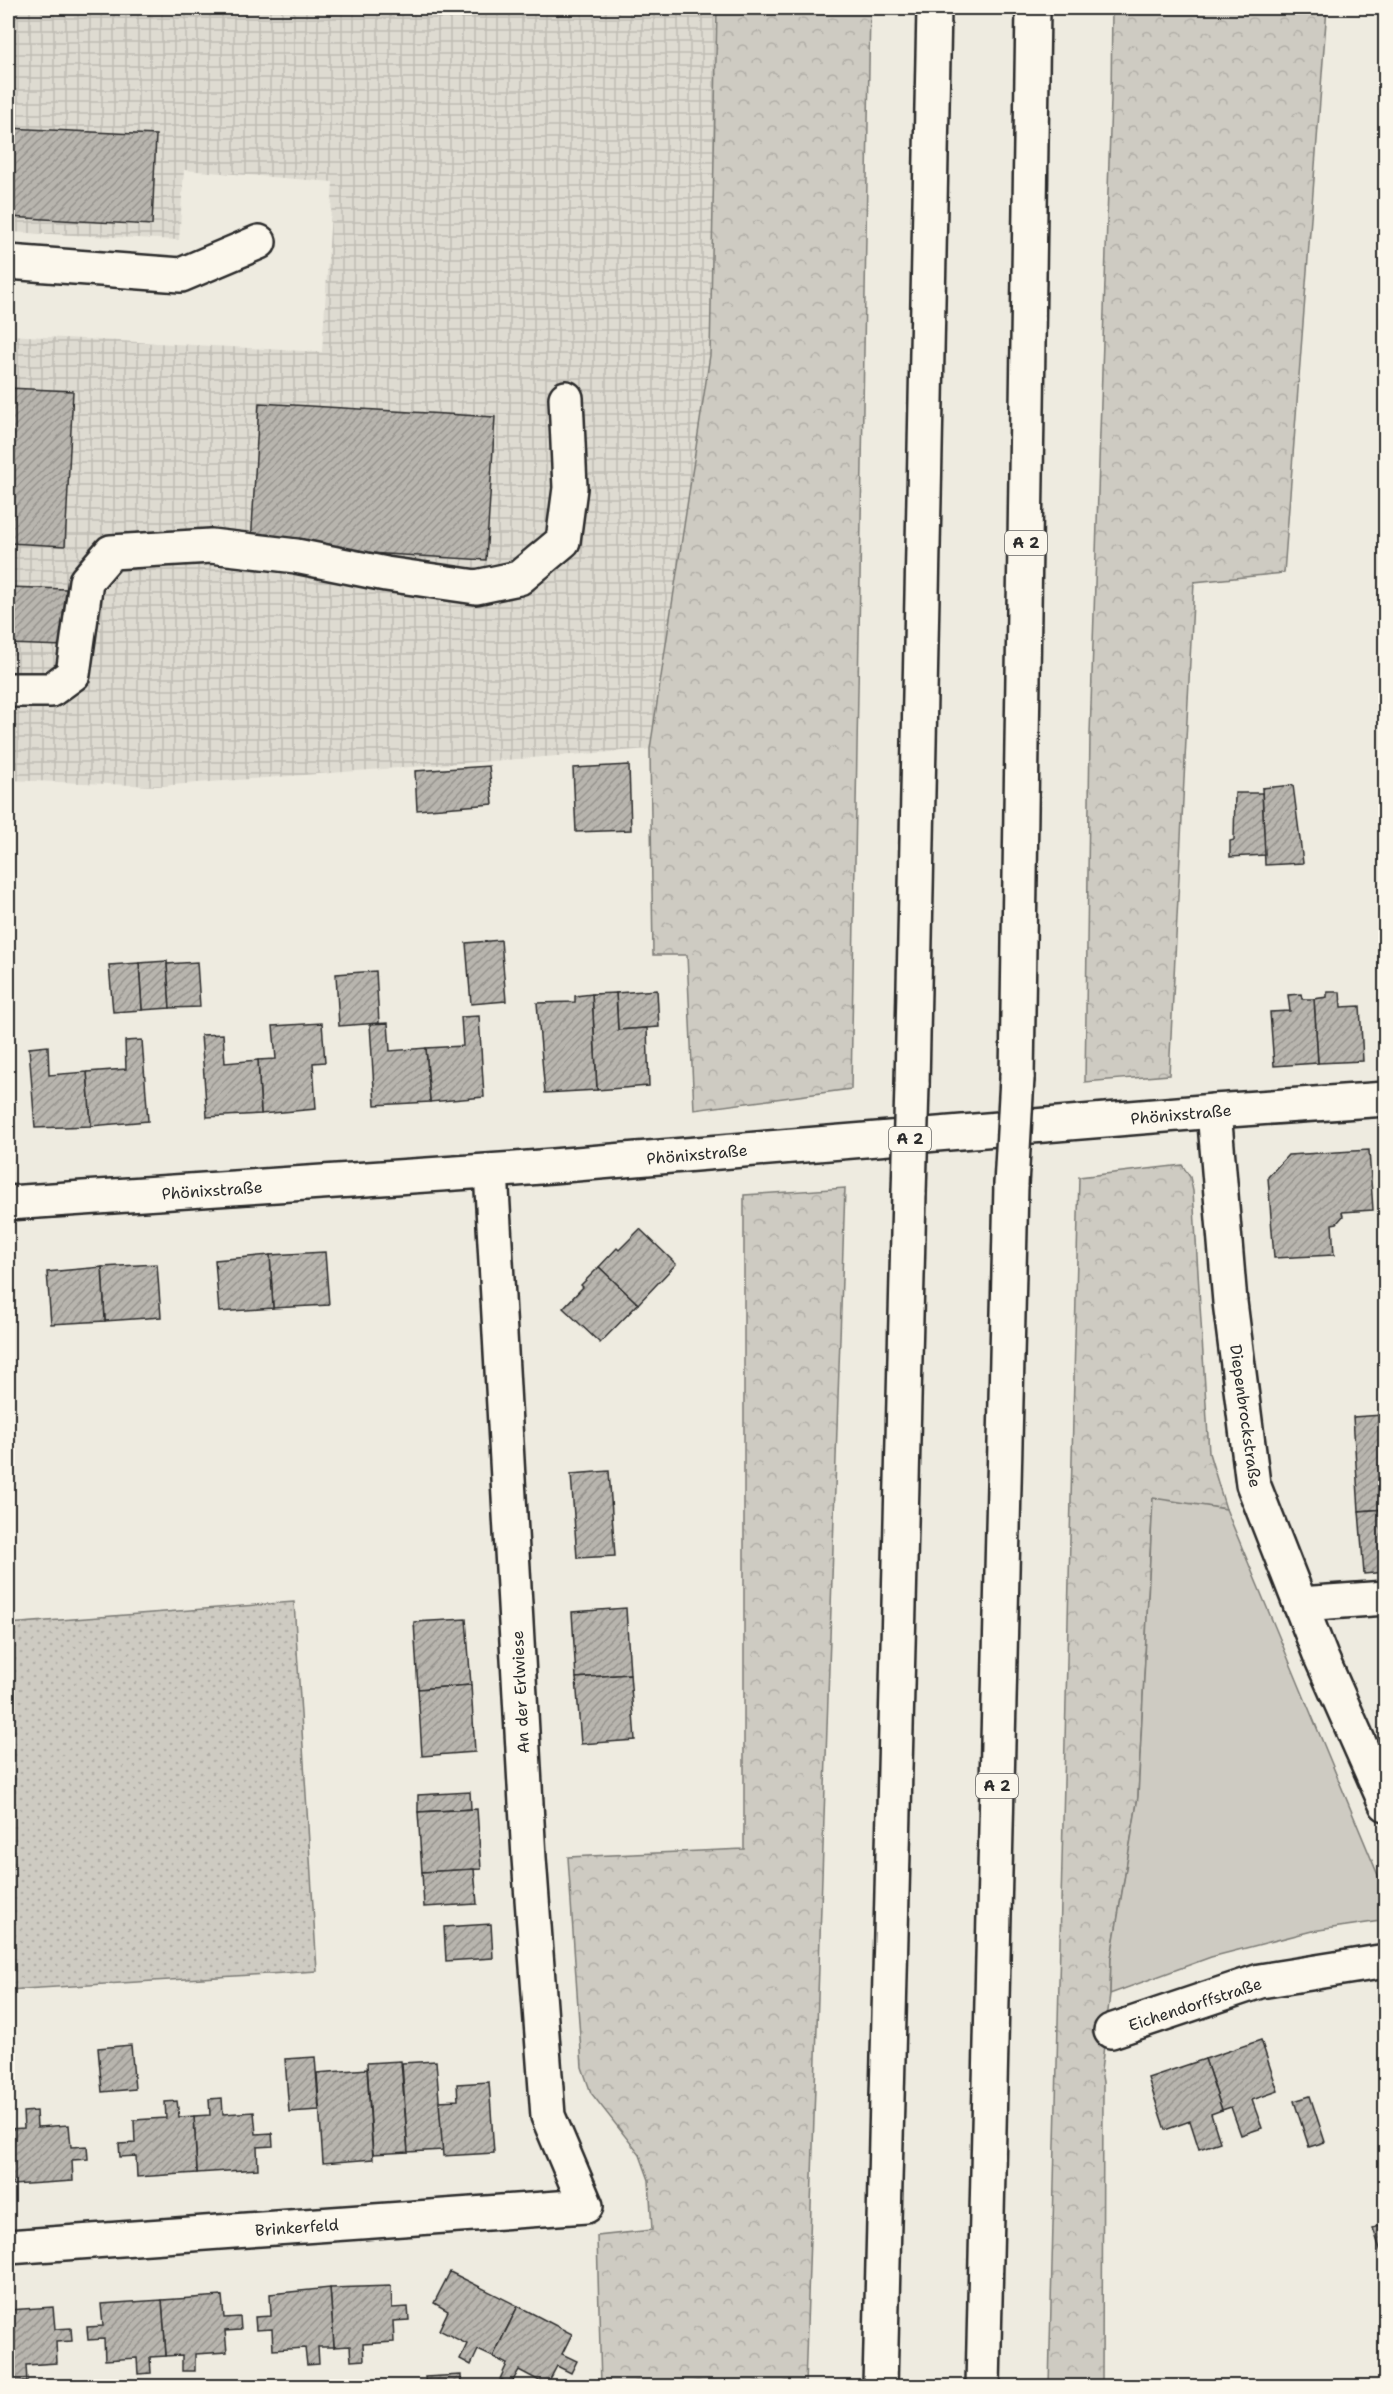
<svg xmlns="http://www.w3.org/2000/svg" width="1393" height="2394" font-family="'Shantell Sans',sans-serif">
<defs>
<pattern id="industrial-grid" width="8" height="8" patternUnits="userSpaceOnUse" patternTransform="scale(1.5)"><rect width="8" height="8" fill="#dedbd1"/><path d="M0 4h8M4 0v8" fill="none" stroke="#bfbcb4"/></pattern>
<pattern id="grass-dots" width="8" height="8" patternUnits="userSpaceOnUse" patternTransform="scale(1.5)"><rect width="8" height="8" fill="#cecbc2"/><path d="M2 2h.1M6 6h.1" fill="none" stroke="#b1aea7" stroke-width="1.8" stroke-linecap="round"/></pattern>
<pattern id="forest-crowns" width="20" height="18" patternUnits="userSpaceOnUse" patternTransform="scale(1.5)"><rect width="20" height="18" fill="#cecbc2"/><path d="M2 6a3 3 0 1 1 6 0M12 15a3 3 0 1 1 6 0" fill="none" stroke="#b1aea7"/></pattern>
<pattern id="building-hatch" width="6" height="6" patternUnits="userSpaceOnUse" patternTransform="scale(1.5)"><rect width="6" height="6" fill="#b8b5ae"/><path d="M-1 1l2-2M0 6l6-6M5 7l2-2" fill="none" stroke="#96938e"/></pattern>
</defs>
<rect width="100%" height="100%" fill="#eeebe0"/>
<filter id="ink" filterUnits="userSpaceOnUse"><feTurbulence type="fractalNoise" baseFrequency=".0167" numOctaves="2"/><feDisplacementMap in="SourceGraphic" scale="12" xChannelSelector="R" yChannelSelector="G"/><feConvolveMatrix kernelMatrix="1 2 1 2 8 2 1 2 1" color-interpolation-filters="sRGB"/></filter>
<g filter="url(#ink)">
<polygon fill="url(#industrial-grid)" points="8,8 717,8 710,355 650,749 158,786 8,780 8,335 322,352 333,182 184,170 179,240 8,232"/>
<polygon fill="url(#grass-dots)" stroke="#7c7b76" stroke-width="1.5" points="294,1602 317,1971 8,1990 8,1624"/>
<g fill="url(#forest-crowns)" stroke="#7c7b76" stroke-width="1.5">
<polygon points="717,8 870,8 851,1089 694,1110 687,955 653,955 650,749 710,355"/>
<polygon points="1112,8 1327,8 1284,573 1194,582 1169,1075 1085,1082 1090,735 1111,100"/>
<polygon points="1182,1165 1190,1177 1193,1191 1209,1453 1226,1509 1153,1499 1138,1797 1111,1958 1110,1994 1101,2071 1103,2082 1102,2386 1049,2386 1079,1177"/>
<polygon points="845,1188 805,2386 601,2386 597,2236 652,2230 649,2180 640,2155 591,2093 582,2067 568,1857 744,1849 744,1195"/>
</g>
<polygon fill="#cecbc2" stroke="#7c7b76" stroke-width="1.5" points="1153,1498 1226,1509 1385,1892 1385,1906 1380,1921 1312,1931 1211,1957 1110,1994 1111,1958 1138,1797"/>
<g fill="url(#building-hatch)" stroke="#2b2b2b" stroke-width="1.5">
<polygon points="8,128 156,135 152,225 8,217"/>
<polygon points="8,388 73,391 65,546 8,543"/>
<polygon points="259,403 495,417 486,560 251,546"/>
<polygon points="8,587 66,589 64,646 8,644"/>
<polygon points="629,765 631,830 576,832 573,768"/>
<polygon points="489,766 493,804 417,810 415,771"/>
<polygon points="1293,785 1303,863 1265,865 1262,788"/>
<polygon points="1235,793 1262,793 1265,855 1230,857 1230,841 1234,840"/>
<polygon points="501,940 506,1001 471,1004 466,943"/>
<polygon points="167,961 170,1008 142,1010 139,963"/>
<polygon points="197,962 200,1007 170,1008 167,964"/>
<polygon points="139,963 142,1010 113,1012 109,965"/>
<polygon points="376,971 379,1023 339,1026 336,974"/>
<polygon points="657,990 659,1027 618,1030 616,993"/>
<polygon points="1327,992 1340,992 1341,1007 1360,1006 1363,1061 1318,1063 1314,999 1327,997"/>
<polygon points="616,993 618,1030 647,1028 649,1086 597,1090 592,994"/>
<polygon points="592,994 597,1090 545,1093 537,1003 575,1002 575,996"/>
<polygon points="1301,994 1302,999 1314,999 1318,1063 1274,1066 1270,1012 1290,1011 1288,995"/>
<polygon points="479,1016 484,1097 430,1102 426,1048 463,1046 461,1017"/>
<polygon points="322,1023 325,1062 313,1063 316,1109 261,1114 258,1060 276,1059 273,1026"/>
<polygon points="388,1023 390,1051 426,1048 430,1102 375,1105 370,1024"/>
<polygon points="223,1034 225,1063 258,1060 261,1114 207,1117 201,1035"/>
<polygon points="142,1040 148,1121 91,1126 87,1072 126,1069 125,1041"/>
<polygon points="48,1046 49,1075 87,1072 91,1126 35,1128 29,1048"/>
<polygon points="1369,1150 1373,1210 1342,1212 1343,1216 1337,1223 1332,1224 1334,1255 1274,1258 1268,1177 1288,1155"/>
<polygon points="640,1229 676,1264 638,1304 599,1267 617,1248 619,1250"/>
<polygon points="325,1252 329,1305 273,1308 270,1255"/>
<polygon points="270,1255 273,1308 219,1312 215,1260"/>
<polygon points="157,1264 161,1317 105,1321 102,1267"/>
<polygon points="102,1267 105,1321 51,1324 47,1272"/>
<polygon points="599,1267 638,1304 600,1343 563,1308 583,1287 581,1285"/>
<polygon points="1382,1415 1386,1509 1359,1511 1353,1417"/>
<polygon points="609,1471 615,1556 577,1558 571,1474"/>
<polygon points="1386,1509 1386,1572 1364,1574 1359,1511"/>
<polygon points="626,1608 630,1674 576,1678 572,1612"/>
<polygon points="466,1619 471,1685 418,1689 414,1622"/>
<polygon points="630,1674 635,1740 581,1744 576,1678"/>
<polygon points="471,1685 475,1752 422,1756 418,1689"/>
<polygon points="470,1792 471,1809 418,1812 418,1795"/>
<polygon points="477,1809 481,1869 422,1872 418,1812"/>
<polygon points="474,1869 477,1904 424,1907 422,1872"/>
<polygon points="491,1924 493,1958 446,1961 444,1927"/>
<polygon points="1261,2040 1278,2091 1252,2100 1262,2128 1241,2135 1231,2107 1222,2110 1205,2059"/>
<polygon points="131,2045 135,2089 102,2092 98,2048"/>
<polygon points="315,2057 319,2110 289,2112 285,2059"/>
<polygon points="1205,2059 1222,2110 1211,2114 1220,2142 1199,2149 1190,2121 1165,2130 1148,2078"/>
<polygon points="401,2061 408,2152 373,2154 367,2063"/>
<polygon points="436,2061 443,2150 408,2152 402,2063"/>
<polygon points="367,2069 373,2159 323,2163 317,2073"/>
<polygon points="489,2082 494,2153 443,2156 439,2101 458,2100 457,2084"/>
<polygon points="1310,2096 1325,2142 1309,2147 1294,2101"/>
<polygon points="222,2098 223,2114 254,2112 256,2134 272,2133 273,2146 257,2147 258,2169 197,2173 194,2116 210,2115 209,2099"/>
<polygon points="177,2101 179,2117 194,2116 197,2173 137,2177 136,2156 120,2157 119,2144 135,2143 134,2120 166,2118 165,2102"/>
<polygon points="36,2111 37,2127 69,2125 71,2147 87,2146 88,2159 72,2160 73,2181 12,2185 9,2129 24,2128 23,2112"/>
<polygon points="8,2129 12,2185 8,2185"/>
<polygon points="1386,2224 1386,2267 1373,2228"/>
<polygon points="450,2272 518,2306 493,2357 478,2350 471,2365 460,2359 467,2344 439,2330 448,2311 434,2303"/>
<polygon points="391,2286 392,2308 408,2307 409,2320 393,2321 394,2342 363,2344 364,2360 351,2361 350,2346 334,2347 330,2288"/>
<polygon points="330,2288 334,2347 318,2347 319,2364 307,2365 305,2348 273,2350 272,2329 256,2330 255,2317 271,2316 270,2294"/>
<polygon points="222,2296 224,2318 240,2317 241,2330 225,2331 227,2352 195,2354 195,2371 182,2371 182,2355 166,2356 162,2300"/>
<polygon points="162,2300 166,2356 150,2357 151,2373 138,2374 137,2358 105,2360 104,2339 88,2340 87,2327 103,2326 101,2304"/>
<polygon points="518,2306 572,2334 562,2354 577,2361 571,2373 557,2366 547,2385 519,2370 511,2384 500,2379 507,2364 493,2357"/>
<polygon points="53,2307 55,2329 71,2328 72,2341 56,2342 57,2363 26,2365 27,2382 14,2383 13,2367 8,2367 8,2310"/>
<polygon points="461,2375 461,2386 426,2386 425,2377"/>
</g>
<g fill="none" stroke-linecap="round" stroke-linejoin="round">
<g stroke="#2b2b2b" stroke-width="38">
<g id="minor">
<polyline points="8,262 181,275 259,242"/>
<polyline points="8,690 51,690 73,674 86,581 111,552 211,546 296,556 386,574 476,587 519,578 563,541 570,488 566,398"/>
<polyline points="1214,1111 1230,1302 1253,1484 1321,1657 1386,1804"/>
<polyline points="8,1203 516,1169 1214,1111 1386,1099"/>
<polyline points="1300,1604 1386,1598"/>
<polyline points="1111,2031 1260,1981 1386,1961"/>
<polyline points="8,2247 586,2206 548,2116 529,1858 491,1171"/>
</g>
</g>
<g stroke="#2b2b2b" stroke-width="38">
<g id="highway">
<polyline points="1017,1078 1033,8"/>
<polyline points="912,1085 934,8"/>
<polyline points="880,2386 909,1193"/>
<polyline points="983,2386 1011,1185"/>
</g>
</g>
<use href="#minor" stroke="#fbf7ec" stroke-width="33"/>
<use href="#highway" stroke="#fbf7ec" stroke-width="33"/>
<g stroke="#2b2b2b" stroke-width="38" stroke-linecap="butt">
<g id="highway-bridge">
<polyline points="1011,1185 1017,1078"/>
<polyline points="909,1193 912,1085"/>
</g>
</g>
<use href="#highway-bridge" stroke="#fbf7ec" stroke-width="33"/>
</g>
</g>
<g text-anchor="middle" stroke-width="4.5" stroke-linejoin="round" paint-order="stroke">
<g fill="#fbf7ec" stroke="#696865" stroke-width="1.5">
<rect x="1005" y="531" width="42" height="24" rx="4.5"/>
<rect x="889" y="1127" width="42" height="24" rx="4.5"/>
<rect x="976" y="1774" width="42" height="24" rx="4.5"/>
</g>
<g font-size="15" font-weight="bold" fill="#2b2b2b">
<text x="1026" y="548">A 2</text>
<text x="910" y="1144">A 2</text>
<text x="997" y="1791">A 2</text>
</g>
<g font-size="16" fill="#2b2b2b" stroke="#fbf7ec">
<text transform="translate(1181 1114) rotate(-5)" y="6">Phönixstraße</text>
<text transform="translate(697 1154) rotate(-5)" y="6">Phönixstraße</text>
<text transform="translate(212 1190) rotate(-4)" y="6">Phönixstraße</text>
<text transform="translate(1246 1416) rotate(82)" y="6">Diepenbrockstraße</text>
<text transform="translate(520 1692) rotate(-93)" y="6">An der Erlwiese</text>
<text transform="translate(1195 2004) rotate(-18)" y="6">Eichendorffstraße</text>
<text transform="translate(297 2227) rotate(-4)" y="6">Brinkerfeld</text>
</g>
</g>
<rect width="1393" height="2394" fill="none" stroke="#fbf7ec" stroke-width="30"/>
<rect x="15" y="15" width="1363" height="2364" fill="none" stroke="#2b2b2b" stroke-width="2" filter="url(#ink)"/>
</svg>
